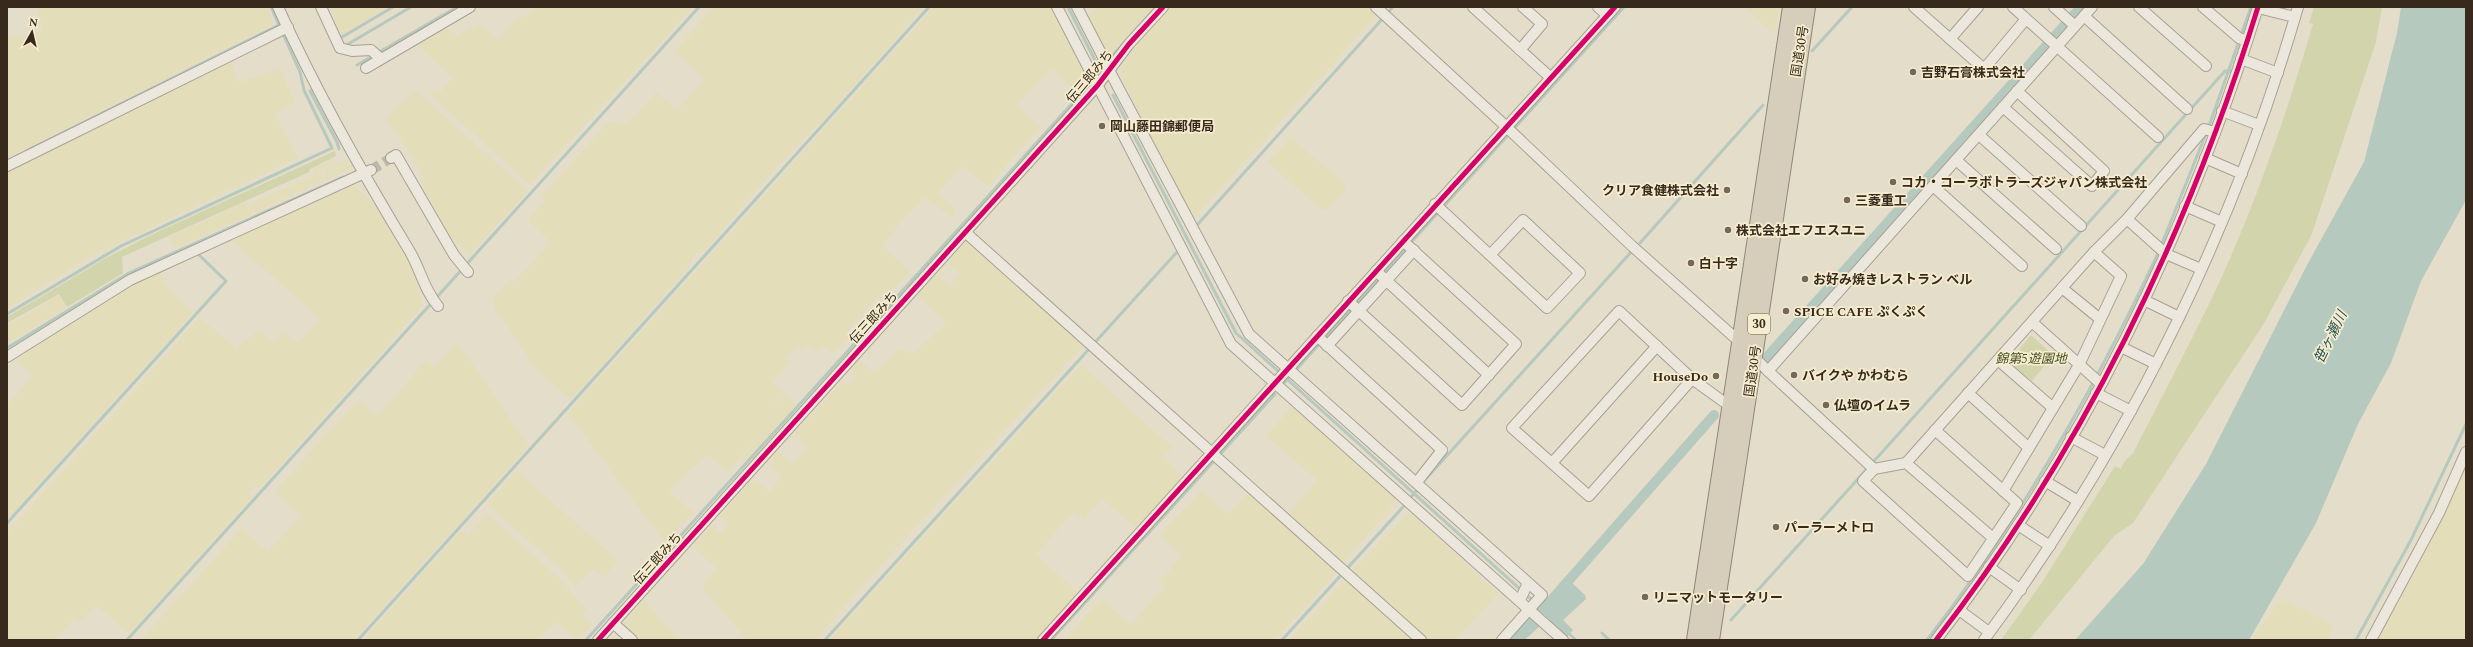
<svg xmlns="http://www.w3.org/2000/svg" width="2473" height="647" font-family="Spectral,'Noto Sans JP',serif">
<rect width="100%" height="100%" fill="#e4ddca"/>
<g fill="#e4ddba">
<polygon points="36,7 267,7 274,24 7,158 7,39 43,29"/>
<polygon points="330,7 388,7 342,35"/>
<polygon points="537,7 693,7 530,185 431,95 435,91 438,94 453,78 416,44 440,30 448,30 457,36 479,23 499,40 513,23"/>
<polygon points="713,7 924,7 825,118 785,158 702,253 697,253 692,259 690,266 571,400 534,366 495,308 492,299 510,279 514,282 551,243 528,220 545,201 541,197 608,122 624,124 638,113 656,92 677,110 702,83 704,79 675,51"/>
<polygon points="934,7 1051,7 1085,71 1083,76 1074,90 1051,69 1017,105 1041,127 988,186 962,166 938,193 955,209 953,219 926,197 902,221 882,246 910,272 889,293 885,290 845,333 849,338 832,354 823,346 816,352 806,345 802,349 798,346 786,359 789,362 772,382 785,393 772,407 780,414 774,407 785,395 796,405 746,461 742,458 772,423 727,472 709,455 682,476 669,491 694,513 664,542 568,413"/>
<polygon points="1097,7 1153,7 1112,53 1105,57 1087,17"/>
<polygon points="1170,7 1368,7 1377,15 1193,219 1122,78 1121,68 1147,32"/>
<polygon points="1745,7 1779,7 1775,35"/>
<polygon points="229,59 239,83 280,68 295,103 275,114 298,158 93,255 7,309 7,170"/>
<polygon points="416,91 528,191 470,254 447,233 421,182 423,178 415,162 386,118"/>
<polygon points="1291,137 1347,187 1327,210 1320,209 1268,162"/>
<polygon points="348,158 350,161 326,173 324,170"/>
<polygon points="334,159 335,163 314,173 312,169"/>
<polygon points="351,162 354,167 327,180 325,175"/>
<polygon points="319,173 323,181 251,214 249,209 252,203"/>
<polygon points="352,183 371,201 385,221 410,265 423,306 259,489 255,485 249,493 252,497 129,634 96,605 79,623 75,618 55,640 7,640 7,533 200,317 236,349 259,330 274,341 284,332 298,343 320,319 235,243 225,241 335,189 340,193"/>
<polygon points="245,202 251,215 175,248 169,237"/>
<polygon points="966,242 972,242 1081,340 1079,344 1082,347 861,587 816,640 747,640 702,587 717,569 693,546 712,526 720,533 729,523 721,516 750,482 756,480 769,492 782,476 770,466 773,463 771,459 778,451 793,464 808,448 794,436 796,432 843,381 851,384 856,378 851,369 860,360 875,373 898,350 907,351 912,355 946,323 920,298 919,294 937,274 950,286 960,274 948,263"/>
<polygon points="159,272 171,292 193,313 7,519 7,405 33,376 13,355 128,286"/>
<polygon points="59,296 66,308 7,343 7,326"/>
<polygon points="456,344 465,353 529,446 354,640 141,640 242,528 268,552 301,516 274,492 358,400 378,416 426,360 434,368"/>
<polygon points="1081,365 1172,447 1165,455 1166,458 1180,475 1180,480 1148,516 1136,526 1131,524 1102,499 1084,519 1074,512 1036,554 1076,591 1076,596 1036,640 829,640 1023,428 1041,405 1044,406"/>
<polygon points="1294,405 1396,497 1390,510 1341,564 1287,516 1317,480 1266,435"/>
<polygon points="2466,467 2466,640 2376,640 2417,569"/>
<polygon points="517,470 618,561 604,577 593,569 576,587 563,571 487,504"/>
<polygon points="1201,491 1227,514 1247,494 1249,495 1252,493 1338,571 1275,640 1065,640 1101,599 1131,625 1165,587 1158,580 1168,573 1181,555 1161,536 1162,533"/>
<polygon points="1410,512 1498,594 1455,640 1428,640 1352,571"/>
<polygon points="487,514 560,579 587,609 582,616 592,624 578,640 556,622 538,640 363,640 461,531 468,536"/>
<polygon points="1346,578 1416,640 1290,640"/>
<polygon points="644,600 679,640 638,640 622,625"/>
<polygon points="2283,600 2332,624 2333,629 2328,640 2252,640 2276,606"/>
</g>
<g fill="#d2d4ac">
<path d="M2314 7H2382L2376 42 2311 236 2263 325 2133 523 2114 536 2029 640H2001L2043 581 2115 466 2121 469 2124 462 2133 453C2160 401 2187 349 2213 296 2254 209 2286 116 2313 24L2309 23Z"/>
<polygon points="335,151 336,156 310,169 309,172 122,257 123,273 67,307 59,294 7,323 7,317 106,258 153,234"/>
<polygon points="2031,335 2053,355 2032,381 2009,362"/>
</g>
<g fill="#b6c9be">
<polygon points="2401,7 2466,7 2466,200 2421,281 2391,363 2358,424 2316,523 2249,640 2075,640 2143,564 2206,464 2307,265 2364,162 2397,33"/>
<polygon points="1567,575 1572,578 1570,581 1585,595 1586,599 1563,620 1573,630 1567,637 1554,624 1550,624 1550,620 1537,609"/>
</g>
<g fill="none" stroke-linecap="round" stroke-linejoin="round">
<g stroke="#b6c9be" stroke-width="3">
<polyline points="1068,7 1101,72"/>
<polyline points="342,37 393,7"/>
<polyline points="343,47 411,7"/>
<polyline points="1812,51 1852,7"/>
<polyline points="357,65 457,7"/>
<polyline points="1097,65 1114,54 1156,7"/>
<polyline points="312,90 310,91 337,142 339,149"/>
<polyline points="1113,95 1236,333 1542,609"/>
<polyline points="26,151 279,25"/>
<polyline points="1198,224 1393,7"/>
<polyline points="1640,243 1763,105"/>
<polyline points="2161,246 2209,126 2251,7"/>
<polyline points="7,314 121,246 332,148 304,90 300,72 271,7"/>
<polyline points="7,348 129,273 343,177"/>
<polyline points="1284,383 1624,7"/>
<polyline points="1423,482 1633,250"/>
<polyline points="1411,497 1417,490"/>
<polyline points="7,523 226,281 199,255"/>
<polyline points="1731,620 2225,71 2230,71"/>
<polyline points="1524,628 1536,625"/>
<polyline points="1567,632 1576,640"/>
<polyline points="1602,633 1609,640"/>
<polyline points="127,640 699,7"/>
<polyline points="358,640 929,7"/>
<polyline points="586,640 1087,87"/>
<polyline points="825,640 1177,252"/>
<polyline points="1051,640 1275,394"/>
<polyline points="1282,640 1403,507"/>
<path d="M1927 640C2020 520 2095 389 2159 251"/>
<polyline points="2356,640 2411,540 2466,424"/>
</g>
<g stroke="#b6c9be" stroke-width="10">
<polyline points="1766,358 2081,7"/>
<polyline points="1563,587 1714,415"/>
</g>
<polyline stroke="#b6c9be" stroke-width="17" points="1512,640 1534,620"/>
<polyline stroke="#c1b9a7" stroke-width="10" stroke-dasharray="10 5" stroke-linecap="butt" points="371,170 391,158"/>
<g stroke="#a8a194" stroke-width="12">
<g id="street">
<path d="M278 7C316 91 361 171 409 250 420 268 424 290 438 306"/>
<polyline points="321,7 340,48 352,51 371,50 380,58"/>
<polyline points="1057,7 1231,344 1563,640"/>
<polyline points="1077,7 1105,61 1111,68"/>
<polyline points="1376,7 1499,120 1632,246 1733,336 1768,371 1874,469"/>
<polyline points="1473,7 1551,78"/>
<polyline points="1598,7 1607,15"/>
<polyline points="1914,7 1984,69 2026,19"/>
<polyline points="2013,7 2158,137"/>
<polyline points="2054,7 2075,26"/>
<polyline points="2139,7 2206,66"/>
<polyline points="2203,7 2239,38 2247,41"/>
<polyline points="2258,8 2295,17"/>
<polyline points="2084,16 2187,109"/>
<polyline points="1950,39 1978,7"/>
<polyline points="1520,50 1542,24 1523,7"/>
<polyline points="2241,59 2278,73"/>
<polyline points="366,68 470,7"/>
<polyline points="1109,70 1249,334 1542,595 1502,640"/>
<polyline points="2003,107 2092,186 2104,171 2017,91"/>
<polyline points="2222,111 2259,125"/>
<polyline points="1979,135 2081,226"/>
<polyline points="391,158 396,155 454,255 468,272"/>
<polyline points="2205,158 2242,174"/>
<polyline points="1956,160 2056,249"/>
<polyline points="7,166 288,27"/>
<polyline points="1933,186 2022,266"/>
<polyline points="1435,204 1547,308 1580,273 1523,220 1490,255"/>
<polyline points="2185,206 2222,222"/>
<polyline points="2127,219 2166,254 2201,269"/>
<polyline points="965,232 1421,640"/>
<polyline points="1376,271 1489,375"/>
<polyline points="2062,288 2100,319"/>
<polyline points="2144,300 2179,317"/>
<polyline points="1348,301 1462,405 1516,344 1403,241"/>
<polygon points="1619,311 1692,379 1589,496 1512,428"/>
<polyline points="2032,322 2101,384"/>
<polyline points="1317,336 1442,450 1417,482"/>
<polyline points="1327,346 1414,250"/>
<polyline points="2121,347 2156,364"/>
<polyline points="7,357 130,280 371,170"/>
<polyline points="1998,360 2053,408"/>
<polyline points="1768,371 2092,7"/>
<polyline points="1692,379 1724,402 1736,405"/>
<polyline points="1968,393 2029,448"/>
<polyline points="2096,393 2131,411"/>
<polyline points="1935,430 2017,503 1968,576 1863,481 1874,469 1906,463 1993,538"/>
<polyline points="2071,437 2105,455"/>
<polyline points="1552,463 1657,346"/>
<polyline points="1906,463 2094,252 2127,219 2204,129 2215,132"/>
<polyline points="2045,481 2078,501"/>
<polyline points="2003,491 2079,365 2121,276 2094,252"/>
<polyline points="2018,525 2050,546"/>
<polyline points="1989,567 2021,590"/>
<polyline points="1520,600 1528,583"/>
<polyline points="1959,610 1989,632"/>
<polyline points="613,623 632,640"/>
<polyline points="598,640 1097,86 1129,44 1163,7"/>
<polyline points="1043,640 1615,7"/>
<path d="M1936 640C2082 452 2188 234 2258 7"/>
<path d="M1984 640C2125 449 2232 235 2298 7"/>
<polyline points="2371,640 2439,513 2466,452"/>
</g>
</g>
<g stroke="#8e877a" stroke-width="20">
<g id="highway">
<polyline points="1696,640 1792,7"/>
<polyline points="1710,640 1806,7"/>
</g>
</g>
<use href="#street" stroke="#ece7dc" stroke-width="10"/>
<use href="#highway" stroke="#d6cdbb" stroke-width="18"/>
<g stroke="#f6eccf" stroke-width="8">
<g id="cycleway">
<polyline points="598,640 1097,86 1129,44 1163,7"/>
<polyline points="1043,640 1615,7"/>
<path d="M1936 640C2082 452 2188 234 2258 7"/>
</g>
</g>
<use href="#cycleway" stroke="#d6006c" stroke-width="5"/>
</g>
<g fill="#746959" stroke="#f6eccf" stroke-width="1.5">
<circle cx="1913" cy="72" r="4"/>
<circle cx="1102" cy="126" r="4"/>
<circle cx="1893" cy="182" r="4"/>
<circle cx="1727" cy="190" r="4"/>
<circle cx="1847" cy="200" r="4"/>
<circle cx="1728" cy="230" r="4"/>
<circle cx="1691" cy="263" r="4"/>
<circle cx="1805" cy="279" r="4"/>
<circle cx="1786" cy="311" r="4"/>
<circle cx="1794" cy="375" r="4"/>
<circle cx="1716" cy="376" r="4"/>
<circle cx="1826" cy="405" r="4"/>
<circle cx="1776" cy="527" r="4"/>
<circle cx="1645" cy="597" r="4"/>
</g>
<g text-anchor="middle" stroke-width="3.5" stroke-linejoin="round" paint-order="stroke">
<rect fill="#f6eccf" stroke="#706452" stroke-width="1" x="1748" y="314" width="22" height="20" rx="3"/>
<g font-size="12" font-weight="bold" fill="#372a1c">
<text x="1759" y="328">30</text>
</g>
<g font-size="13" fill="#372a1c" stroke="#f6eccf">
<text transform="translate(1799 51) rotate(-81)" y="5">国道30号</text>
<text transform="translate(1089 76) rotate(-50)" y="5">伝三郎みち</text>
<text transform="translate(873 317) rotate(-48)" y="5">伝三郎みち</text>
<text transform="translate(1752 371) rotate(-82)" y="5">国道30号</text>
<text transform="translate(657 558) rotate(-48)" y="5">伝三郎みち</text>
</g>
<g font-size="13" font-weight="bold" fill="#372a1c" stroke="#f6eccf" text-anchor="start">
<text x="1921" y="77">吉野石膏株式会社</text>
<text x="1110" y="131">岡山藤田錦郵便局</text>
<text x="1901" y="187">コカ・コーラボトラーズジャパン株式会社</text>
<text x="1719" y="195" text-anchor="end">クリア食健株式会社</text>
<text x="1855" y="205">三菱重工</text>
<text x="1736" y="235">株式会社エフエスユニ</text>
<text x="1699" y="268">白十字</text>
<text x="1813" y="284">お好み焼きレストラン ベル</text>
<text x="1794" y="316">SPICE CAFE ぷくぷく</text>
<text x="1802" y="380">バイクや かわむら</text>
<text x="1708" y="381" text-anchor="end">HouseDo</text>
<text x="1834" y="410">仏壇のイムラ</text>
<text x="1784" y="532">パーラーメトロ</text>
<text x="1653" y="602">リニマットモータリー</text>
</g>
<g font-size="13" font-style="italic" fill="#455322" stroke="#f6eccf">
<text x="2031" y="363">錦第5遊園地</text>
</g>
<g font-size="14" font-style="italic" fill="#2b5756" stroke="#f6eccf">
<text transform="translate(2330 337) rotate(-64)" y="5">笹ヶ瀬川</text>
</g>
</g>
<rect width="2473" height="647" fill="none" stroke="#372a1c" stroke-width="16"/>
<g transform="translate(32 32) rotate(8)" stroke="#f6eccf" stroke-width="3" paint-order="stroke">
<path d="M0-3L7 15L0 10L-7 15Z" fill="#372a1c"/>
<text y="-6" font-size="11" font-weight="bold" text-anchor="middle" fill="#372a1c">N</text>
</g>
</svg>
